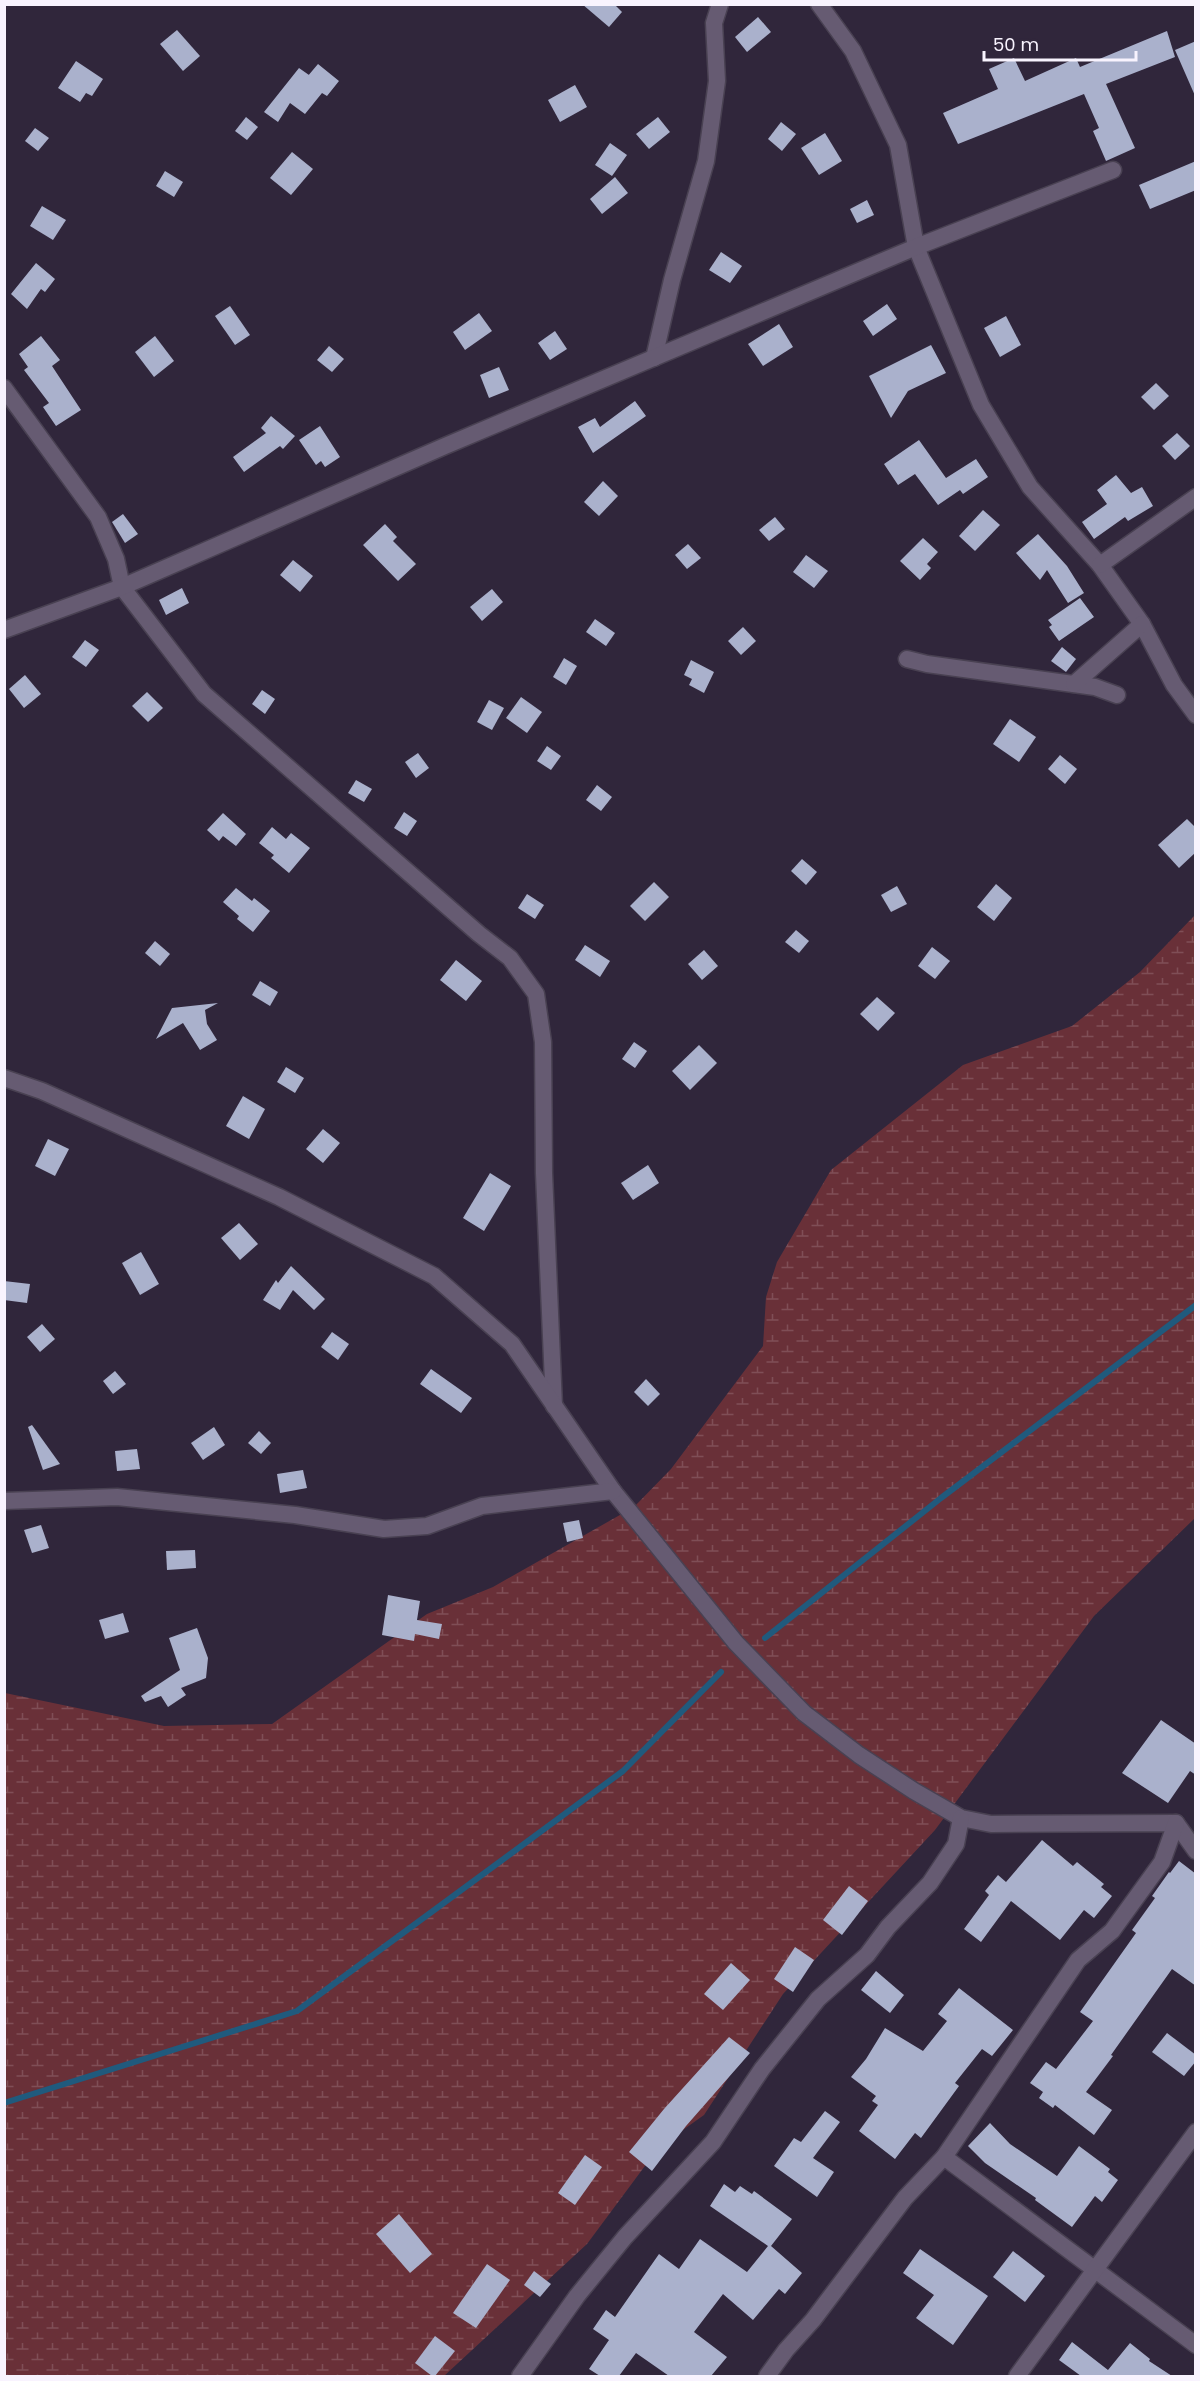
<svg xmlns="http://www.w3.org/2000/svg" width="1200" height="2381" font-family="Poppins,sans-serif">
<defs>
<pattern id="wetland-marsh" width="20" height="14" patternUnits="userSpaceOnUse" patternTransform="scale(1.5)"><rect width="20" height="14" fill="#693038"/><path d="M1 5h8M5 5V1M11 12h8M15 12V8" fill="none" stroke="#7f4e56"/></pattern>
</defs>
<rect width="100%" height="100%" fill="#30263b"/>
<polygon fill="url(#wetland-marsh)" points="1195,915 1195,1518 1094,1616 935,1830 783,1994 704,2115 659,2147 587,2244 444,2376 5,2376 5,1693 164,1726 272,1724 427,1614 493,1587 634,1507 671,1469 763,1346 766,1297 777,1262 831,1170 963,1065 1072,1026 1140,972"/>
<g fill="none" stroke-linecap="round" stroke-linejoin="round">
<g stroke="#205a7d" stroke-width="6">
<polyline points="765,1638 941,1498 1196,1305"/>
<polyline points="4,2103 297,2011 623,1771 721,1672"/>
</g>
</g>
<g fill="#aab1cc">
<polygon points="582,4 614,4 622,12 609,27"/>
<polygon points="758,17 771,32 747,52 735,37"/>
<polygon points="177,30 200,56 183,71 160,44"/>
<polygon points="1167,31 1175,57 1106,84 1135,148 1106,161 1093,131 1099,128 1084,94 958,144 943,113 998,89 989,69 1014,58 1025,81 1076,58 1080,67"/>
<polygon points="1196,41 1196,98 1175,50"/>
<polygon points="76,61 103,79 92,96 86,93 80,102 58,88"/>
<polygon points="318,64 339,81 327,96 322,93 305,114 290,103 278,122 264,112 299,68 309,75 307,77"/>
<polygon points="575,85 587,107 560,122 548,100"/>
<polygon points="246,117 258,127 247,140 235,131"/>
<polygon points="658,117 670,132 649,149 636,134"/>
<polygon points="781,122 796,134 782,151 768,139"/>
<polygon points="35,128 49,138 38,151 25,141"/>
<polygon points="825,133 842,161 819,175 801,148"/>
<polygon points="610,143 627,155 612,176 595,165"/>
<polygon points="292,152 313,169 291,195 270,178"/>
<polygon points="1196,161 1196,190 1150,209 1139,185"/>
<polygon points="165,171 183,182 174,197 156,186"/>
<polygon points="615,177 628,193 602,214 590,199"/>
<polygon points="867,200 874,215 857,223 850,209"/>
<polygon points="42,206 66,220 53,240 30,226"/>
<polygon points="721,252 742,266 730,283 709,270"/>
<polygon points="36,263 55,279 45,292 41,289 27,309 11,294"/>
<polygon points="887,304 897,319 873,336 863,321"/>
<polygon points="230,306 250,335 235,345 215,316"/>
<polygon points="479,313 492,331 465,350 453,332"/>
<polygon points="1006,316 1021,345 1000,357 984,328"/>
<polygon points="779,324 793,347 763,366 748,344"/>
<polygon points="555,331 567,349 550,360 538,343"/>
<polygon points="41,336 60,360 52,366 81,410 56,426 43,407 49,403 24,370 28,367 19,354"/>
<polygon points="155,336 174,361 154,377 135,352"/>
<polygon points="931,345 946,373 908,391 891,418 869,376"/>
<polygon points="329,346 344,359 332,372 317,360"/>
<polygon points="499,367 509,390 489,398 480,375"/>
<polygon points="1156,383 1169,396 1154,410 1141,397"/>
<polygon points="635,401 646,416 593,453 578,427 595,418 600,427"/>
<polygon points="271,416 295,436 283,449 280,446 244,472 233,457 266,433 261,428"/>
<polygon points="320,426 340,457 325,467 321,461 316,465 299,440"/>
<polygon points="1177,433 1190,446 1175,460 1162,446"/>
<polygon points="919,440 946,478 976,459 988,477 963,494 960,490 938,505 915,474 898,485 884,464"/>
<polygon points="1116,475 1131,493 1142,487 1153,506 1128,521 1125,517 1094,539 1082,522 1107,504 1097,490"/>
<polygon points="603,481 618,496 599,516 584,502"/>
<polygon points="983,510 1000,525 975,551 959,536"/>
<polygon points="123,514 138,534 125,543 112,522"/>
<polygon points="775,517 785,529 769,541 759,530"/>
<polygon points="385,524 397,537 393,541 416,564 398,581 363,545"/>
<polygon points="1038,534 1067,566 1084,593 1068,603 1047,570 1040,580 1016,553"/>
<polygon points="923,538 938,552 927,564 931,568 920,580 900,561"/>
<polygon points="688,544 701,558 687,569 675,555"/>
<polygon points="806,555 828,571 814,588 793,572"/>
<polygon points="293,560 313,576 300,592 280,575"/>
<polygon points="182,588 189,603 166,615 159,600"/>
<polygon points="492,589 503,602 482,621 470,607"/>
<polygon points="1080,598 1094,617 1059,641 1049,627 1052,625 1048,620"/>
<polygon points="595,619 615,633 606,646 586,632"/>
<polygon points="743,627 756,641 741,655 728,641"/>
<polygon points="85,640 99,650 86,667 72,657"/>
<polygon points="1062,647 1076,659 1066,672 1051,661"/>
<polygon points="564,658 577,666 566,685 553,677"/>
<polygon points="691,660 714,672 704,693 689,685 692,679 684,675"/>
<polygon points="25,675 41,694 24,708 9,689"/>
<polygon points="262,690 275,699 265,714 252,704"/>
<polygon points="147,692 163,708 148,722 132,706"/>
<polygon points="521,697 542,712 527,733 506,718"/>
<polygon points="489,700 504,708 492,730 477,722"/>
<polygon points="1010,719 1036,737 1019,762 993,744"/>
<polygon points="547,746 561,756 551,770 537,761"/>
<polygon points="418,753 429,768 416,778 405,762"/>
<polygon points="1060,755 1077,769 1065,784 1048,769"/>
<polygon points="356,780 372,789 364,802 348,793"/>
<polygon points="597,785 612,797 601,811 586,800"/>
<polygon points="404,812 417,821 407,836 394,828"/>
<polygon points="223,813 246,834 236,846 223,836 219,841 207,830"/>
<polygon points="1187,819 1196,828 1196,852 1179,868 1158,845"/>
<polygon points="272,827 286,839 291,833 310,848 289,873 271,858 274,855 259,843"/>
<polygon points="802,859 817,872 806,885 791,871"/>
<polygon points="654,882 669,897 645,921 630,906"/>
<polygon points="996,884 1012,898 994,921 977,907"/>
<polygon points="897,886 907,904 891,912 881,895"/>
<polygon points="236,888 252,901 254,898 270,911 253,932 237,919 239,916 223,902"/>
<polygon points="527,894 544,905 535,919 518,908"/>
<polygon points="796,930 809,941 799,953 785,942"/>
<polygon points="155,941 170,954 160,966 145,953"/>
<polygon points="585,945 610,961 600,977 575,960"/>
<polygon points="932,947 950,961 935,979 918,966"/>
<polygon points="704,950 718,966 702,980 688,964"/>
<polygon points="456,960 482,981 466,1001 440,980"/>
<polygon points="260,981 278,992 270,1006 252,995"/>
<polygon points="877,997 895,1013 878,1031 860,1014"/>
<polygon points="218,1003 205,1010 207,1024 217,1040 200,1050 183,1023 156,1039 172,1008"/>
<polygon points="634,1042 647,1051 635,1068 622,1059"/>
<polygon points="699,1045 717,1063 690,1090 672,1071"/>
<polygon points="286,1067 304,1078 295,1093 277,1082"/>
<polygon points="243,1096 265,1109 249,1139 226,1126"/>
<polygon points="323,1129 340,1143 323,1163 306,1149"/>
<polygon points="48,1139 69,1149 55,1176 35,1166"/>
<polygon points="648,1165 659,1183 633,1200 621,1183"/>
<polygon points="490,1173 511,1186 484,1231 463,1218"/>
<polygon points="239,1223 258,1244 240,1260 221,1238"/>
<polygon points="141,1252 159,1284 140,1295 122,1263"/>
<polygon points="291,1266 325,1299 314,1310 293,1290 280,1310 263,1300 276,1280 278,1283"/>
<polygon points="4,1281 30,1284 27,1303 4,1300"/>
<polygon points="42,1324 55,1339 40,1352 27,1337"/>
<polygon points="332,1332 349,1344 338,1360 321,1347"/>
<polygon points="431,1369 472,1398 461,1413 420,1384"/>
<polygon points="115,1371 126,1384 113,1394 103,1381"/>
<polygon points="646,1379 660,1394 648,1406 634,1392"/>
<polygon points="32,1425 60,1464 43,1470 28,1427"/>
<polygon points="214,1427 225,1445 203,1460 191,1443"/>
<polygon points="259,1431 271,1443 261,1454 248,1443"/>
<polygon points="137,1449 140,1469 117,1471 115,1451"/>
<polygon points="303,1470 307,1488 280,1493 277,1474"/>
<polygon points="579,1520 583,1538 567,1542 563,1523"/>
<polygon points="41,1525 49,1548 32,1553 24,1530"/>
<polygon points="195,1550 196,1568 167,1570 166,1551"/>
<polygon points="388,1595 420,1601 417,1620 442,1624 439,1639 415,1634 414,1641 382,1635"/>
<polygon points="123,1613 129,1632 105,1639 99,1620"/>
<polygon points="197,1628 208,1658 206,1678 181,1688 186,1695 168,1707 161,1696 145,1702 141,1696 180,1670 169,1638"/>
<polygon points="1161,1720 1196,1744 1196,1775 1190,1771 1168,1803 1122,1773"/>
<polygon points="1042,1840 1073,1866 1077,1862 1104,1884 1101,1887 1112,1896 1094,1918 1084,1910 1060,1940 1011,1901 981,1942 964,1929 989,1895 985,1891 998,1875 1006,1882"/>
<polygon points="1179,1861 1196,1874 1196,1986 1172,1969 1111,2055 1113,2056 1086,2092 1112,2110 1094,2135 1055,2105 1053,2108 1039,2098 1043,2092 1030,2083 1046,2062 1056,2069 1093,2021 1080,2012 1136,1933 1132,1930 1155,1898 1152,1896 1169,1872 1170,1873"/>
<polygon points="849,1886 868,1901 842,1935 823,1920"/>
<polygon points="795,1947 814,1960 793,1992 774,1979"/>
<polygon points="731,1963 750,1980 723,2010 704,1994"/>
<polygon points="876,1971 904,1995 890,2013 861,1990"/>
<polygon points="959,1988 1013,2030 992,2056 982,2049 955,2083 959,2086 921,2138 915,2133 895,2159 859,2131 878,2105 872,2101 876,2096 851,2077 866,2059 885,2028 923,2051 947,2021 938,2014"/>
<polygon points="1167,2033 1196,2055 1196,2061 1184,2076 1152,2052"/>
<polygon points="729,2037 750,2053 686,2126 652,2171 629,2152 664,2109"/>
<polygon points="825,2111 840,2122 813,2158 834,2172 817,2197 774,2166 794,2138 801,2142"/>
<polygon points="990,2123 1010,2144 1057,2176 1079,2146 1110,2169 1108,2172 1118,2180 1102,2202 1095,2196 1072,2227 1035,2200 1036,2198 985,2163 968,2146"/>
<polygon points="585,2155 602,2167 575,2205 558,2193"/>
<polygon points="724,2184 735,2192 740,2186 752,2194 754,2191 792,2219 771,2246 802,2273 785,2294 779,2289 753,2320 723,2294 694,2332 727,2357 711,2376 669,2376 636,2353 619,2376 600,2376 589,2369 609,2340 593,2329 606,2310 615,2317 659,2254 679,2269 700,2239 747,2272 768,2246 710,2206"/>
<polygon points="399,2214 432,2254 410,2273 376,2234"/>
<polygon points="920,2249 988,2296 953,2345 916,2318 934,2295 903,2273"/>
<polygon points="1013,2251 1045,2276 1025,2302 993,2277"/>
<polygon points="487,2264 510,2280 476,2328 453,2313"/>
<polygon points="534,2271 551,2284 540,2297 524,2285"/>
<polygon points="435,2336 455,2351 435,2376 432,2376 415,2363"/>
<polygon points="1072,2342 1108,2370 1130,2343 1150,2359 1149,2361 1172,2376 1081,2376 1059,2360"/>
</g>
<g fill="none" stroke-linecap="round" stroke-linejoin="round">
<g stroke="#494152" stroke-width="19">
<g id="minor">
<polyline points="819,4 853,51 898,145 916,247 981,405 1030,487 1100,565 1142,624 1174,685 1196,715"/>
<polyline points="654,358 672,280 706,161 717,81 714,23 720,4"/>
<polyline points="4,388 98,517 116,559 122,587 204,694 479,934 510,958 536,994 543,1042 544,1173 554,1406"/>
<polyline points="1100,565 1196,497"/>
<polyline points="4,630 122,587 445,446 916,247 1113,170"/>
<polyline points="907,659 927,664 1095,687 1117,695"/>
<polyline points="1074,684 1142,624"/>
<polyline points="4,1078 42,1091 279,1197 434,1276 512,1344 613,1491 736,1643 804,1713 859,1755 914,1791 961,1818 991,1824 1176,1823 1196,1851"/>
<polyline points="4,1501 117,1497 295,1515 384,1529 427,1526 482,1506 613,1491"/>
<polyline points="944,2157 1078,1960 1112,1931 1162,1862 1176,1823"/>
<polyline points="520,2376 577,2296 625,2237 713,2142 762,2069 818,1999 867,1955 888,1927 930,1883 956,1844 961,1818"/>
<polyline points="767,2376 786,2350 813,2320 905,2198 944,2157 1196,2345"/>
<polyline points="1017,2376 1196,2132"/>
</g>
</g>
<use href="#minor" stroke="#665b72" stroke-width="16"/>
</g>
<rect width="1200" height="2381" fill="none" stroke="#f8f3fe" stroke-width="12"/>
<path d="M984 51v9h152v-9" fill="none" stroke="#f8f3fe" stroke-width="3"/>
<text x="993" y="51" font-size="18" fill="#f8f3fe" stroke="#30263b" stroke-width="4.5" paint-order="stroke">50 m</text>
</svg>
